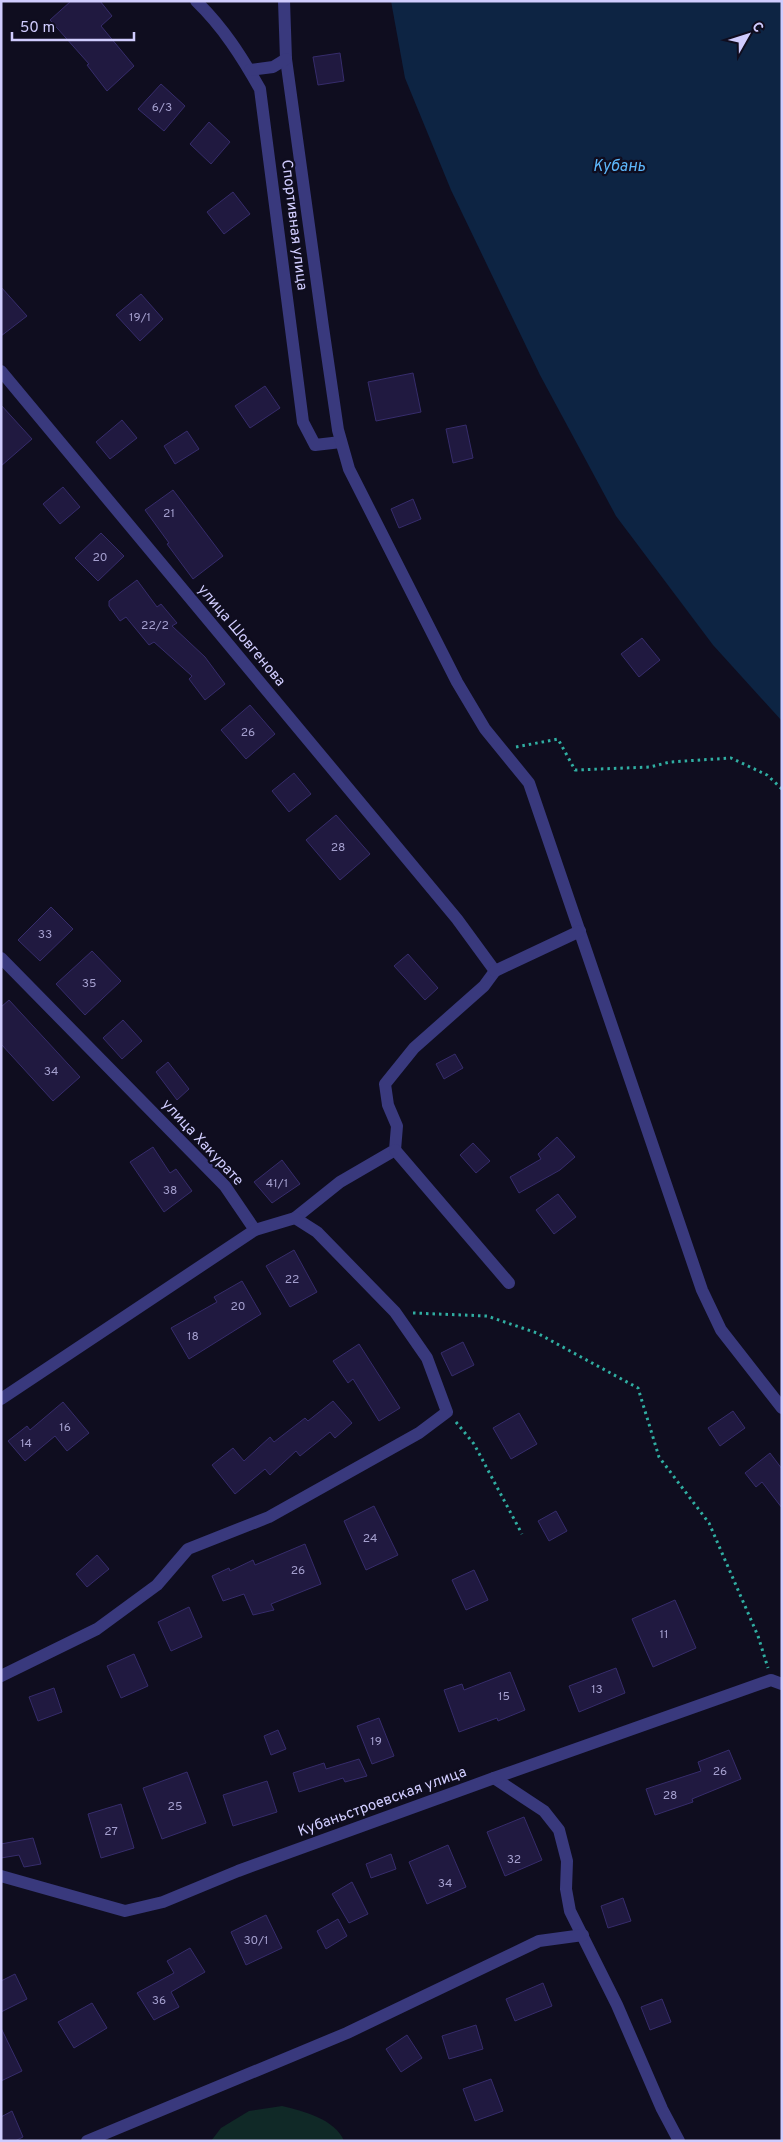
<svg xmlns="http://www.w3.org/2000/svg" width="783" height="2142" font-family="Overpass,sans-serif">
<rect width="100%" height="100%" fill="#0f0d1f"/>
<path fill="#102927" d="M282 2106C303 2111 335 2119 344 2141H211L221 2128 249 2111Z"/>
<polygon fill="#0d2443" points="391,1 782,1 782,721 713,645 616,516 540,375 451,190 405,78"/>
<g fill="#201940" stroke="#362c6b">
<polygon points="71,1 100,1 112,16 101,26 134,66 107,91 87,65 89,64 50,20"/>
<polygon points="340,53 344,81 318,85 313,57"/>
<polygon points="161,84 185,106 164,131 138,109"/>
<polygon points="209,122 230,142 211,164 190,144"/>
<polygon points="233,192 250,214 224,234 207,212"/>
<polygon points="1,287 27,316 1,336"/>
<polygon points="141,294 163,319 140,341 116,315"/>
<polygon points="413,373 421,412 376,421 368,382"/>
<polygon points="265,386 280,408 250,428 235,406"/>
<polygon points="1,405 32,439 1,466"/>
<polygon points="122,420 137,438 110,459 96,442"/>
<polygon points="466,425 473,458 453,463 446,429"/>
<polygon points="187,431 199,449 175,464 164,446"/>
<polygon points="63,487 80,507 60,524 43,504"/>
<polygon points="173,490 223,556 193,579 167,544 169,543 145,510"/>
<polygon points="413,499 421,519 399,528 391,509"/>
<polygon points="101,533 124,556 98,581 75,558"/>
<polygon points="137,580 157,607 161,604 177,623 172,626 205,657 225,684 205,700 189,679 192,676 154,642 149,645 126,617 120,621 109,606 109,601"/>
<polygon points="642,638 660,660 639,677 621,654"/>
<polygon points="250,705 275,734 246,759 221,730"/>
<polygon points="294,773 311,794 289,812 272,791"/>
<polygon points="336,815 370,854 340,880 306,840"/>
<polygon points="51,907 73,929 40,961 18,940"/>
<polygon points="92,951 121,981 85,1015 56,984"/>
<polygon points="408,954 438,988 425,1000 394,966"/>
<polygon points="9,1000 80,1077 53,1101 1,1044 1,1007"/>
<polygon points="123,1020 142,1041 122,1059 103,1038"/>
<polygon points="455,1054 463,1068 444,1079 436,1064"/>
<polygon points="168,1062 189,1089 177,1100 156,1072"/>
<polygon points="557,1137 575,1157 560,1170 519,1193 510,1177 541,1159 538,1154"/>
<polygon points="473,1143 490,1161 476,1173 460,1155"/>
<polygon points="153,1147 170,1173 176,1169 192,1191 164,1212 130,1162"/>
<polygon points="282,1160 300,1184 272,1203 254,1182"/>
<polygon points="558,1194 576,1217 554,1234 536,1210"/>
<polygon points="294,1250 317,1292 290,1307 266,1266"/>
<polygon points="242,1281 261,1314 189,1359 171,1328 217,1302 214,1297"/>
<polygon points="463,1342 474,1365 452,1376 441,1353"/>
<polygon points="359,1344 400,1408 379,1421 353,1379 348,1383 333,1361"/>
<polygon points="333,1401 352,1423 335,1438 330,1432 300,1456 296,1451 270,1475 265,1469 235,1494 212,1465 233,1448 244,1461 270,1437 274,1442 305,1418 308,1421"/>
<polygon points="63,1402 89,1433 67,1451 55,1436 25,1461 8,1441 27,1426 30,1430"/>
<polygon points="733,1411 745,1428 720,1446 708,1428"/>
<polygon points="519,1413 537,1444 511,1459 493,1428"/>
<polygon points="770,1453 782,1469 782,1508 762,1482 756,1487 745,1473"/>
<polygon points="374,1506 398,1555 366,1570 344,1521"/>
<polygon points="556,1511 567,1531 549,1541 538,1521"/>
<polygon points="305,1544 321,1584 271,1604 274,1610 253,1615 244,1594 223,1601 212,1576 229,1568 230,1571 253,1560 255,1565"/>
<polygon points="97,1555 109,1569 87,1587 76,1574"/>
<polygon points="474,1570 488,1600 466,1610 452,1580"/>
<polygon points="675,1600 696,1648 653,1667 632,1619"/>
<polygon points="189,1607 202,1637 171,1651 158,1622"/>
<polygon points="134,1654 148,1686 121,1698 107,1666"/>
<polygon points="616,1668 625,1693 579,1712 569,1686"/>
<polygon points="510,1672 525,1710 498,1721 497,1718 459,1732 444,1690 462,1684 464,1690"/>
<polygon points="54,1688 62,1712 38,1721 29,1697"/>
<polygon points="379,1718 394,1756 372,1764 357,1726"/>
<polygon points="278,1730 286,1749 271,1755 264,1736"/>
<polygon points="729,1750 741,1779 692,1799 693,1802 655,1815 646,1789 701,1771 698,1762"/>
<polygon points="359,1759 367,1776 345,1782 343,1778 299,1792 293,1773 324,1763 326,1769"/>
<polygon points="187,1772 206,1823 162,1839 143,1788"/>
<polygon points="267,1781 277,1812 233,1826 223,1795"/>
<polygon points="121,1804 134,1848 101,1858 88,1814"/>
<polygon points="524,1817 542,1860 505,1876 487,1832"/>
<polygon points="33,1838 41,1864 24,1867 19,1855 1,1858 1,1844"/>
<polygon points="448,1845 466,1887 427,1904 409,1862"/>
<polygon points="391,1854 396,1869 371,1878 366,1864"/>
<polygon points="352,1882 368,1914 349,1923 332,1894"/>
<polygon points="623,1898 631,1921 608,1928 601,1906"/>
<polygon points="266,1915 282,1948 246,1965 231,1932"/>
<polygon points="338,1919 347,1936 326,1949 317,1931"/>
<polygon points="190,1948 205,1972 171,1992 179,2007 154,2020 137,1993 174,1973 167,1961"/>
<polygon points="15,1974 27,1999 1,2012 1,1981"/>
<polygon points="543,1983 552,2006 515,2021 506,1999"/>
<polygon points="662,1999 671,2022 650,2030 641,2007"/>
<polygon points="92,2003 107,2028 74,2048 58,2022"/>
<polygon points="476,2025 483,2049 449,2059 442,2036"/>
<polygon points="1,2028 22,2071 1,2081"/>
<polygon points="407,2035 422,2058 401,2072 386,2049"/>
<polygon points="491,2079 503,2111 475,2121 463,2089"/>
<polygon points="12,2111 23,2137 15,2141 1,2141 1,2117"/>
</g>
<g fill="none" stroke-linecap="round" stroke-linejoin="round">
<g stroke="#30aea2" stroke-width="3" stroke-dasharray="2.5 4" stroke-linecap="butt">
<polyline points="516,747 558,739 575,770 650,767 670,762 731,758 767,775 782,789"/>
<polyline points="413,1313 487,1316 537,1333 638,1388 659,1457 709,1523 758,1636 768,1668"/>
<polyline points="456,1422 474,1444 522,1534"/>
</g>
<g stroke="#39397d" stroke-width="12">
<path d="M196 1C223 27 242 57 260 89L303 422 315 445 341 442"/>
<polyline points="284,1 286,59 323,327 338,430 349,469 457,682 485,729 529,783 702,1290 721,1330 782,1408"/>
<polyline points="250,70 273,67 286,59"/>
<polyline points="1,371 457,919 495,971 484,986 414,1048 385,1084 388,1105 397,1126 395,1150 340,1182 295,1218"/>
<polyline points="1,958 225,1186 255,1230"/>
<polyline points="495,971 580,931"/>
<polyline points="395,1150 509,1283"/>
<polyline points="1,1399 255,1230 295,1218 317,1232 395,1312 427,1358 447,1412 419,1433 269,1517 188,1549 157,1585 97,1629 1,1676"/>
<polyline points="494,1778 544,1811 559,1830 567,1861 566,1889 570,1911 617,2005 662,2109 679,2141"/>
<polyline points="1,1876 125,1911 163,1902 238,1871 494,1778 771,1680 782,1684"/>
<polyline points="87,2141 347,2033 539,1941 583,1935"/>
</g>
</g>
<g text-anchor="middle" stroke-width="4.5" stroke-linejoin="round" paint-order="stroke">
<g font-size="12" fill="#a49fce">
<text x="162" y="111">6/3</text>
<text x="140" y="321">19/1</text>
<text x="169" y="517">21</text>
<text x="100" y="561">20</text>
<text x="155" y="629">22/2</text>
<text x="248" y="736">26</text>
<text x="338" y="851">28</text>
<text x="45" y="938">33</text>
<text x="89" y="987">35</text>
<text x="51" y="1075">34</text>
<text x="277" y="1187">41/1</text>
<text x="170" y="1194">38</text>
<text x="292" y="1283">22</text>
<text x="238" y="1310">20</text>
<text x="193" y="1340">18</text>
<text x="65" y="1431">16</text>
<text x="26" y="1447">14</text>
<text x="370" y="1542">24</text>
<text x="298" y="1574">26</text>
<text x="664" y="1638">11</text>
<text x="597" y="1693">13</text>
<text x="504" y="1700">15</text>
<text x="376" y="1745">19</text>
<text x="720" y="1775">26</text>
<text x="670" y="1799">28</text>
<text x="175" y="1810">25</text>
<text x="111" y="1835">27</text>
<text x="514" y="1863">32</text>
<text x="445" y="1887">34</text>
<text x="256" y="1944">30/1</text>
<text x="159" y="2004">36</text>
</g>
<g font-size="15" fill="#d0ccfe" stroke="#0f0d1f">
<text transform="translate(295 225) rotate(83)" y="5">Спортивная улица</text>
<text transform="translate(242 635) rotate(50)" y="5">улица Шовгенова</text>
<text transform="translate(203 1142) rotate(47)" y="5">улица Хакурате</text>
<text transform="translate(382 1801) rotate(-20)" y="5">Кубаньстроевская улица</text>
</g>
<g font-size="16" font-style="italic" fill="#5db7fb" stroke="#0f0d1f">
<text x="619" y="171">Кубань</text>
</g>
</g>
<rect width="783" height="2142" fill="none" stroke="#d0ccfe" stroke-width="5"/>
<g transform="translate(748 35) rotate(51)" stroke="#0f0d1f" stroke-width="4" paint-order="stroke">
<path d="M0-4L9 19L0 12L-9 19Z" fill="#d0ccfe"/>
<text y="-8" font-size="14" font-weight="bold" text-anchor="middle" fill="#d0ccfe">С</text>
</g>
<path d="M12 32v8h122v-8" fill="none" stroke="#d0ccfe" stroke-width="2.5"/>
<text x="20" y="32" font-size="15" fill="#d0ccfe" stroke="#0f0d1f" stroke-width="4" paint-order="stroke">50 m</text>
</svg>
